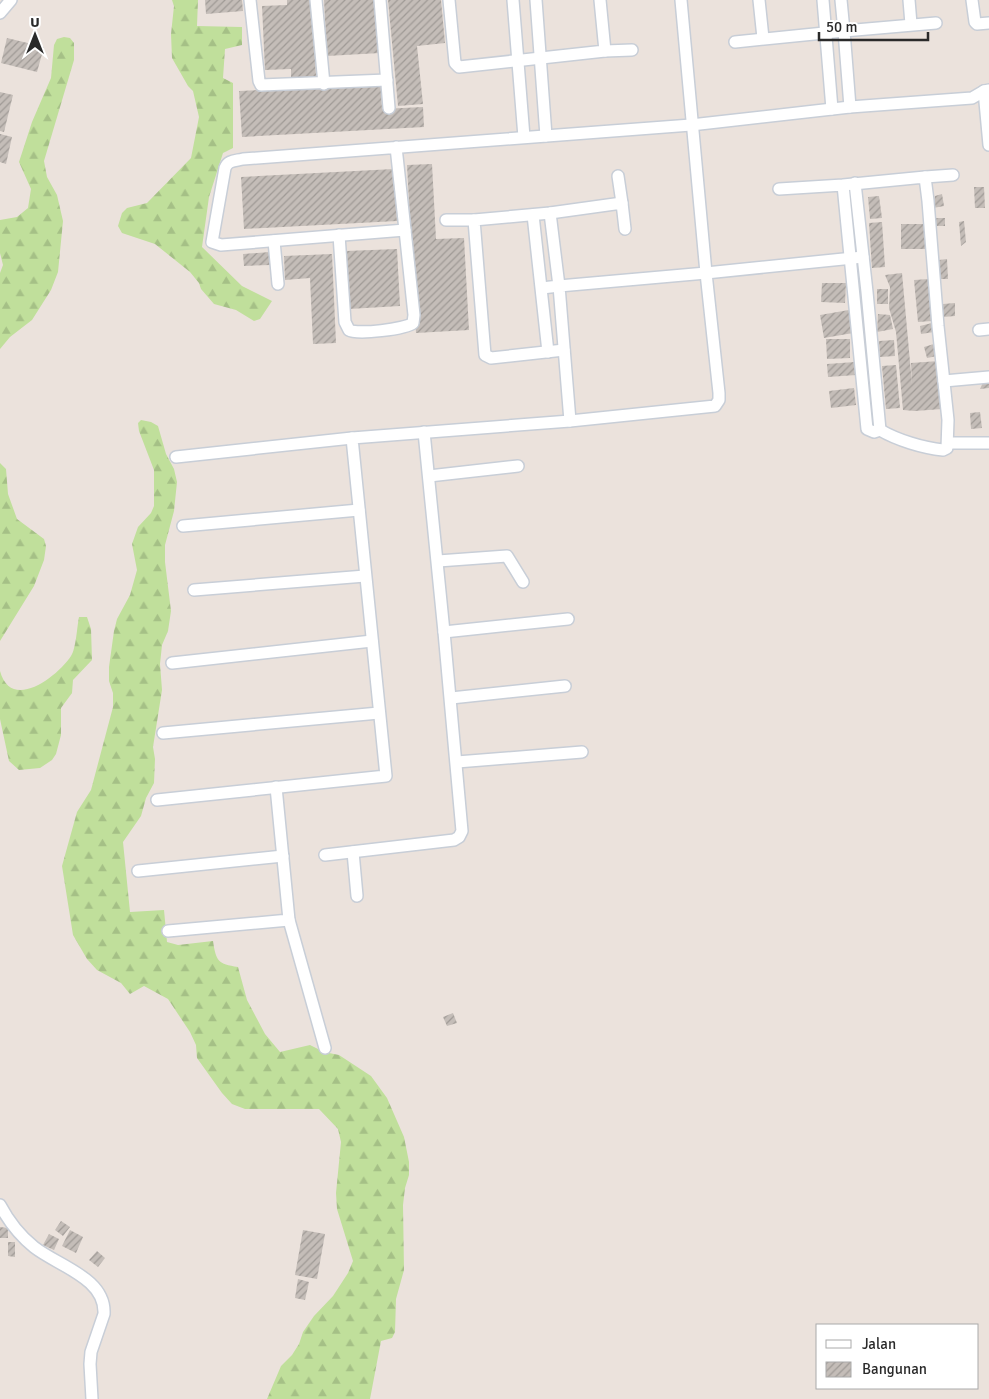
<svg xmlns="http://www.w3.org/2000/svg" width="989" height="1399" font-family="Signika,sans-serif">
<defs>
<pattern id="forest-firs" width="22" height="20" patternUnits="userSpaceOnUse" patternTransform="scale(1.25)"><rect width="22" height="20" fill="#c0df9b"/><path d="M5 1l3.5 6h-7zM16 11l3.5 6h-7z" fill="#a5c086"/></pattern>
<pattern id="building-hatch" width="6" height="6" patternUnits="userSpaceOnUse" patternTransform="scale(1.25)"><rect width="6" height="6" fill="#c4bdb8"/><path d="M-1 1l2-2M0 6l6-6M5 7l2-2" fill="none" stroke="#9f9a96"/></pattern>
</defs>
<rect width="100%" height="100%" fill="#ebe2dc"/>
<g fill="url(#forest-firs)">
<polygon points="172,0 198,0 197,26 242,27 242,45 225,49 223,78 233,83 233,148 223,153 209,197 202,247 242,286 272,301 260,319 254,321 236,310 214,304 201,289 199,283 190,272 155,244 122,233 118,226 122,213 127,208 147,203 191,158 199,117 193,91 188,86 172,58 171,34 174,6"/>
<polygon points="64,37 70,38 74,43 74,60 44,161 47,177 57,195 63,221 58,272 51,290 32,320 10,337 0,349 0,273 3,265 0,253 0,220 17,217 28,208 31,189 19,162 32,122 51,78 54,45 57,39"/>
<path d="M141 420 151 422 158 426 166 454 174 469 177 482 174 511 165 545V562L171 611 168 631 162 645 160 664 162 690 153 747 155 759 154 783 146 798 141 816 123 842 130 912 164 910 167 942 178 945 213 941C216 961 218 964 238 967L247 1000 265 1034 280 1052 310 1045 324 1052 339 1055 371 1076 387 1098 404 1137 409 1162V1175L405 1188 403 1205 404 1270 396 1299 395 1332 392 1338 381 1341 370 1399H267L281 1366 292 1355 299 1344 303 1332 314 1316 333 1296 348 1273 353 1261 337 1209 336 1193 341 1142 338 1129 319 1109H245L232 1104 222 1093 197 1058 196 1045 190 1032 168 999 144 986 130 994 121 983 97 970 87 959 73 935 62 866 77 812 91 790 113 707V693L109 681V667L114 631 117 619 130 595 137 570 132 544 138 527 151 513 154 506V470L139 431 138 423Z"/>
<polygon points="0,463 6,469 8,494 17,519 44,539 46,546 44,560 34,586 0,641"/>
<path d="M79 617H87L91 629 92 660 73 680 72 693 61 708V735L56 754 52 760 40 768 19 770 9 761 0 719V671C11 712 57 677 71 656 76 649 77 627 79 617Z"/>
</g>
<g fill="url(#building-hatch)">
<polygon points="205,0 242,0 243,11 206,14"/>
<polygon points="287,0 312,0 316,76 291,78 291,69 265,70 262,6 287,5"/>
<polygon points="324,0 377,0 380,53 327,56"/>
<polygon points="388,0 441,0 445,43 417,46 423,104 398,106"/>
<polygon points="7,38 44,47 37,72 1,63"/>
<polygon points="381,84 382,109 423,107 424,127 242,137 239,91"/>
<polygon points="0,92 13,95 4,132 0,131"/>
<polygon points="0,134 12,137 6,164 0,162"/>
<polygon points="432,164 436,239 464,238 469,330 416,333 407,165"/>
<polygon points="394,169 397,221 244,229 241,177"/>
<polygon points="974,187 984,187 985,208 975,208"/>
<polygon points="942,194 944,206 933,208 935,196"/>
<polygon points="879,196 882,218 870,219 868,197"/>
<rect x="935" y="218" width="10" height="8"/>
<polygon points="964,221 966,242 961,246 959,222"/>
<polygon points="882,222 885,267 872,268 869,223"/>
<rect x="901" y="224" width="24" height="25"/>
<polygon points="397,249 400,306 349,309 346,251"/>
<polygon points="270,252 270,265 244,266 243,254"/>
<polygon points="332,254 336,343 313,344 310,278 285,280 284,256"/>
<polygon points="947,259 948,279 940,279 939,260"/>
<polygon points="902,273 912,384 911,363 939,361 942,409 915,411 903,410 896,332 889,308 890,287 885,275"/>
<polygon points="929,279 932,321 918,322 914,280"/>
<polygon points="822,283 846,283 845,303 821,302"/>
<rect x="877" y="289" width="11" height="15"/>
<polygon points="955,303 955,316 943,317 943,304"/>
<polygon points="849,310 853,333 824,338 820,315"/>
<polygon points="878,314 890,315 893,329 877,332"/>
<polygon points="932,323 934,332 921,334 920,326"/>
<polygon points="826,339 850,339 850,358 827,359"/>
<polygon points="894,340 895,356 880,357 879,341"/>
<polygon points="934,344 937,356 927,358 924,347"/>
<polygon points="855,362 856,375 828,377 827,364"/>
<polygon points="896,365 900,408 886,409 882,366"/>
<polygon points="987,374 989,374 989,388 980,389"/>
<polygon points="854,388 856,405 831,408 829,391"/>
<polygon points="980,412 982,428 971,429 970,413"/>
<polygon points="453,1013 457,1023 447,1026 443,1017"/>
<polygon points="61,1221 70,1227 63,1236 55,1230"/>
<polygon points="0,1227 8,1228 8,1238 0,1238"/>
<polygon points="70,1230 83,1237 76,1253 62,1246"/>
<polygon points="303,1230 325,1234 317,1279 295,1275"/>
<polygon points="49,1234 59,1239 54,1250 43,1245"/>
<polygon points="8,1242 15,1242 15,1257 8,1256"/>
<polygon points="97,1251 105,1258 98,1267 89,1260"/>
<polygon points="298,1279 309,1282 305,1300 295,1298"/>
</g>
<g fill="none" stroke-linecap="round" stroke-linejoin="round">
<g stroke="#c8ced7" stroke-width="14">
<g id="minor">
<polyline points="250,0 259,81 261,85 387,80"/>
<polyline points="316,0 324,84"/>
<polyline points="380,0 389,108"/>
<polyline points="449,0 455,63 459,67 605,51 600,0"/>
<polyline points="513,0 524,137"/>
<polyline points="536,0 546,136"/>
<polyline points="759,0 763,38"/>
<polyline points="823,0 832,109"/>
<polyline points="909,0 911,24"/>
<polyline points="972,0 975,22 977,24 989,23"/>
<polyline points="0,13 11,0"/>
<polyline points="735,42 844,31 841,0"/>
<polyline points="605,51 632,50"/>
<polyline points="984,91 989,145"/>
<polyline points="850,107 844,31 936,23"/>
<path d="M396 147 405 230 221 245 212 242 225 168C228 160 235 161 243 159L691 125 850 107 972 98 984 91 989 90"/>
<polyline points="618,176 622,203"/>
<polyline points="925,177 953,175"/>
<polyline points="855,183 867,292 880,430"/>
<path d="M779 189 843 185 925 177 928 201 938 326 948 420 947 448 943 450C923 448 897 440 880 430L874 432 867 429 843 185"/>
<polyline points="533,215 548,352"/>
<polyline points="446,220 474,220"/>
<path d="M339 235 345 322 349 330C357 335 406 329 413 323L414 315 405 230"/>
<polyline points="274,241 278,284"/>
<polyline points="542,288 559,286 550,213"/>
<polyline points="979,330 989,329"/>
<polyline points="564,350 491,358 485,355 474,220 550,213 622,203 625,229"/>
<polyline points="944,381 989,377"/>
<polyline points="570,421 559,286 706,273 681,0"/>
<polyline points="948,443 989,443"/>
<polyline points="176,457 352,438"/>
<polyline points="429,476 518,466"/>
<polyline points="183,526 359,510"/>
<polyline points="438,561 507,556 523,582"/>
<polyline points="194,590 365,576"/>
<polyline points="444,632 568,619"/>
<polyline points="172,663 372,641"/>
<polyline points="451,698 565,686"/>
<polyline points="163,733 379,713"/>
<polyline points="457,762 582,752"/>
<polyline points="157,800 386,776 352,438 570,421 715,406 719,400 719,393 706,273 863,257"/>
<polyline points="353,852 357,896"/>
<polyline points="325,855 454,840 459,837 462,831 444,632 424,432"/>
<polyline points="138,871 283,856"/>
<polyline points="289,920 325,1048"/>
<polyline points="168,931 289,920 276,787"/>
<path d="M0 1205C9 1222 19 1235 34 1247 58 1266 106 1278 104 1314L91 1352 90 1364 92 1399"/>
</g>
</g>
<use href="#minor" stroke="#fff" stroke-width="11"/>
</g>
<rect x="816" y="1324" width="162" height="65" fill="#ffffff" stroke="#aaaaaa"/>
<rect x="826" y="1340" width="25" height="8" fill="#ffffff" stroke="#aaaaaa"/>
<text x="862" y="1349" font-size="15" fill="#2a2a2a">Jalan</text>
<rect x="826" y="1362" width="25" height="15" fill="url(#building-hatch)" stroke="#aaaaaa"/>
<text x="862" y="1374" font-size="15" fill="#2a2a2a">Bangunan</text>
<g transform="translate(35 35)" stroke="#ffffff" stroke-width="4" paint-order="stroke">
<path d="M0-4L9 19L0 12L-9 19Z" fill="#2a2a2a"/>
<text y="-8" font-size="14" font-weight="bold" text-anchor="middle" fill="#2a2a2a">U</text>
</g>
<path d="M819 32v8h109v-8" fill="none" stroke="#2a2a2a" stroke-width="2.5"/>
<text x="826" y="32" font-size="15" fill="#2a2a2a" stroke="#ffffff" stroke-width="4" paint-order="stroke">50 m</text>
</svg>
